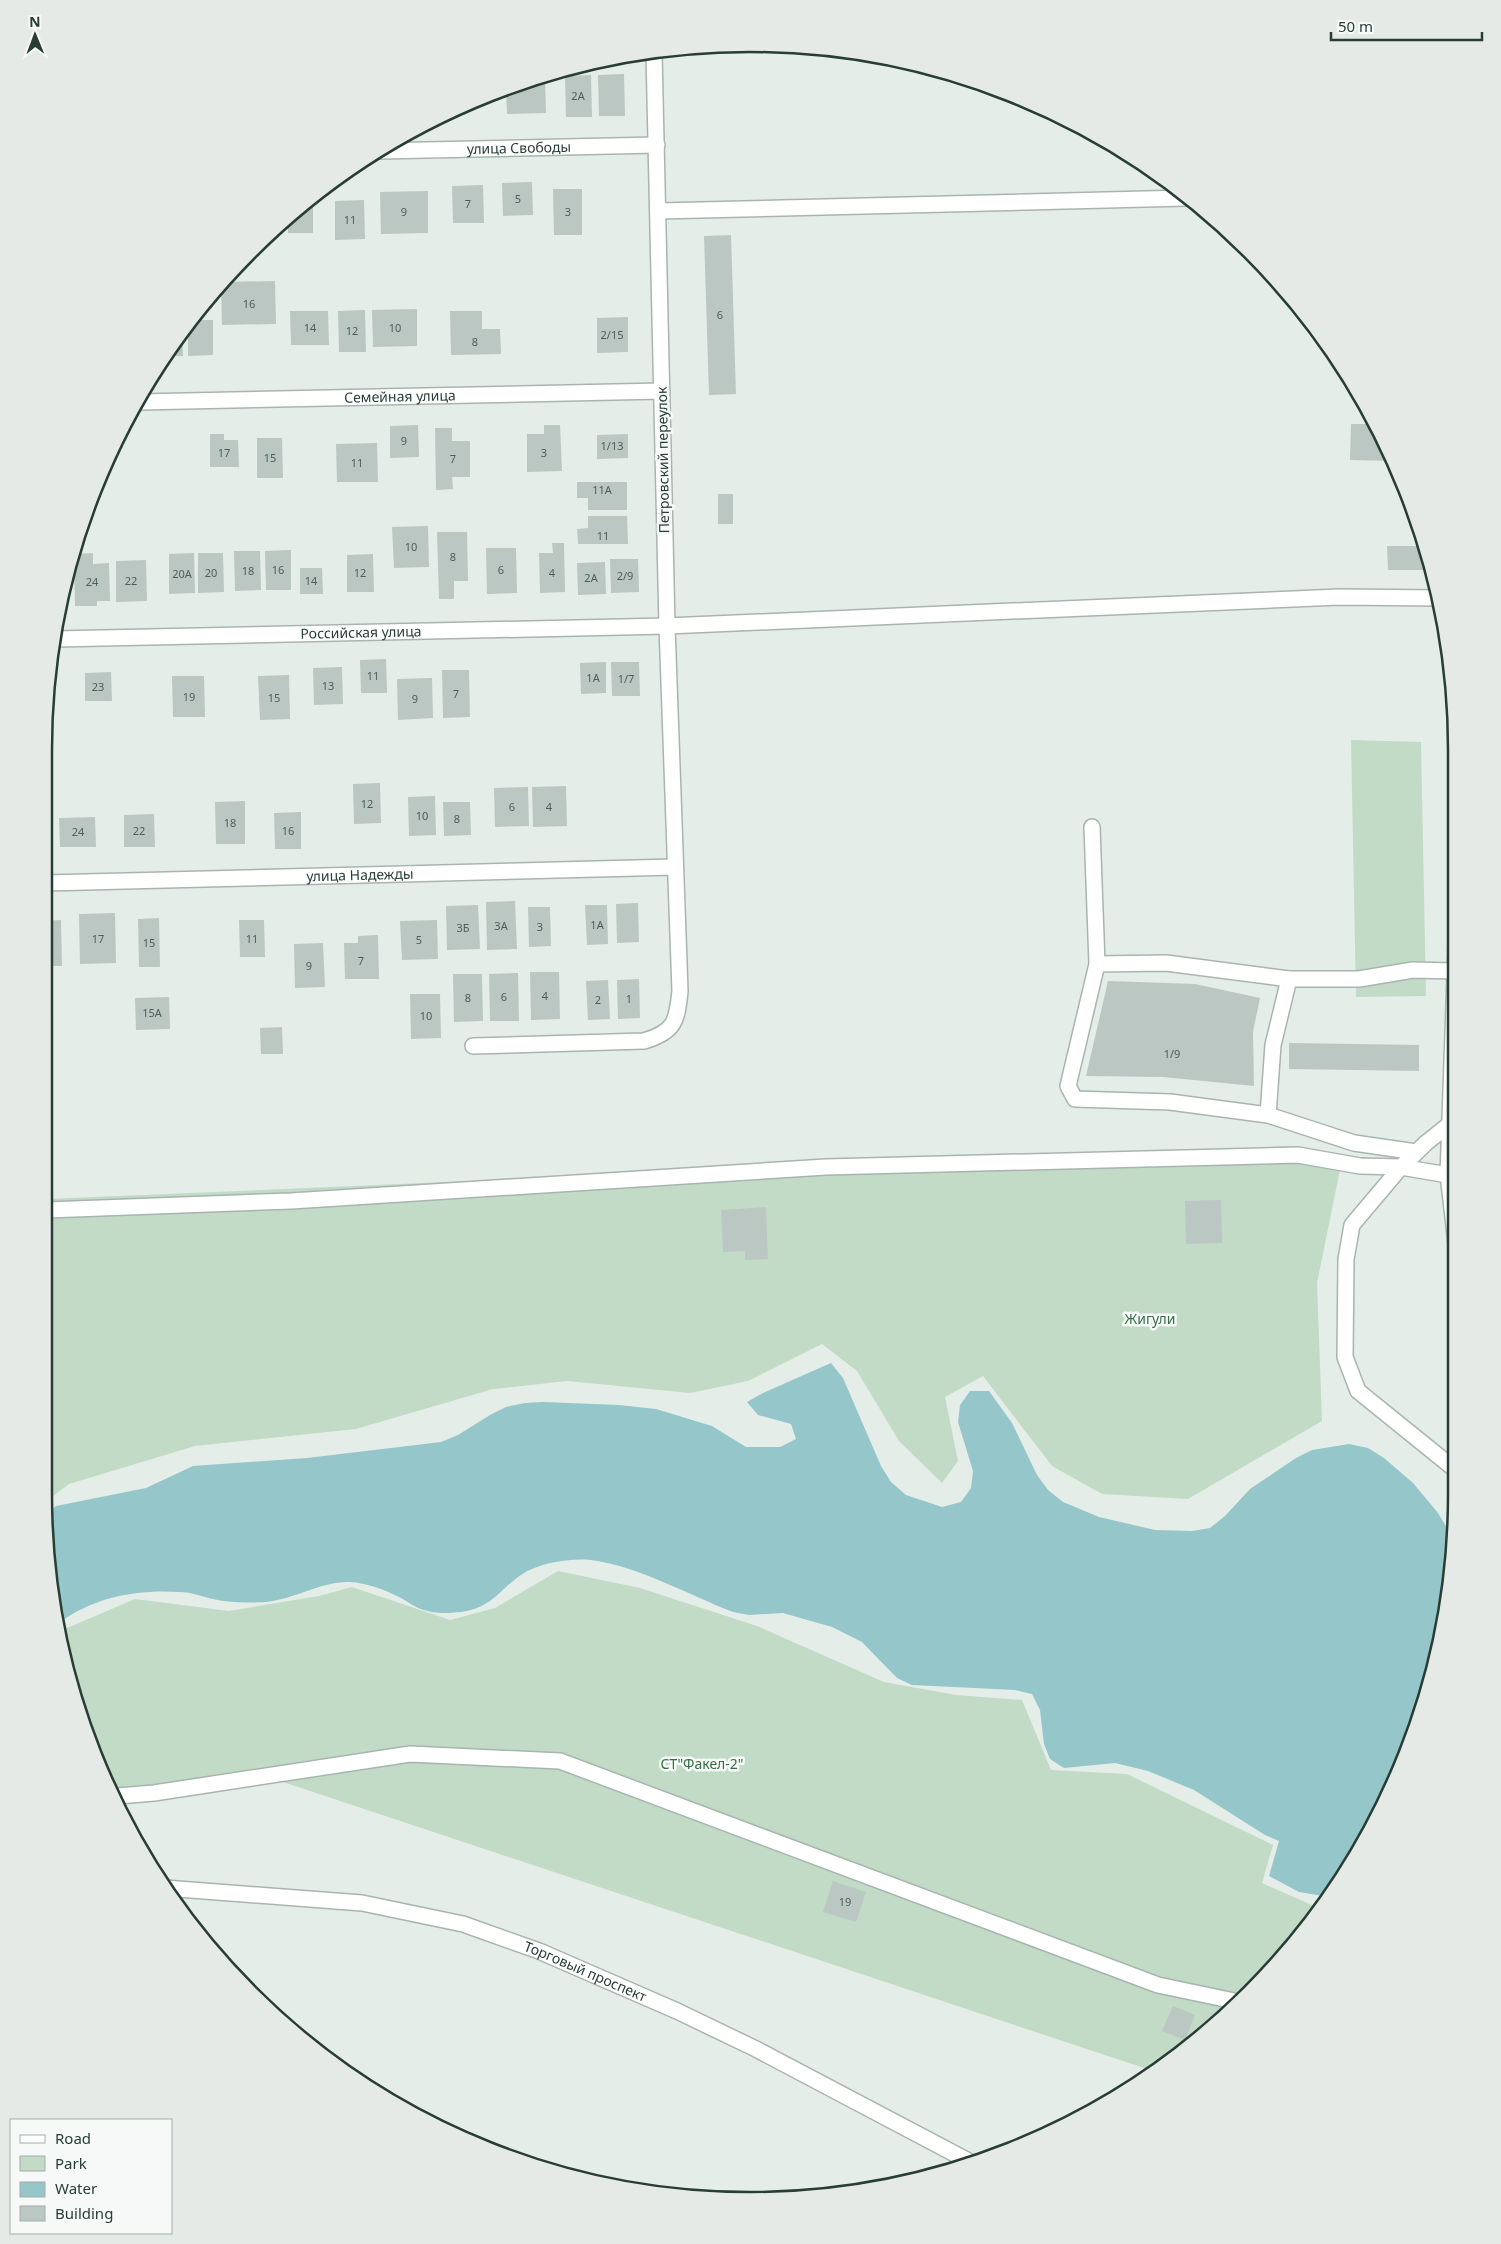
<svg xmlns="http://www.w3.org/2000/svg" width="1501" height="2244" font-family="'Noto Sans',sans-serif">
<rect width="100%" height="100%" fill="#e5ede9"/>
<g fill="#c1dbc6">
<polygon points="1351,740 1421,742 1426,996 1356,997"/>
<polygon points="1296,1146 1342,1160 1317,1283 1322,1421 1188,1499 1102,1494 1052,1466 983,1376 945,1397 958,1461 942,1483 899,1441 857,1371 822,1344 748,1381 690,1393 567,1381 493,1389 356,1429 195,1446 69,1484 49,1499 47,1199"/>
<polygon points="558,1571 640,1588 757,1626 884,1682 956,1695 1022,1700 1051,1770 1127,1774 1273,1845 1262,1883 1314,1906 1323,1905 1250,1993 1150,2070 283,1782 123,1805 81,1720 60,1631 135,1599 229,1611 319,1596 352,1587 450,1620 495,1608"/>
</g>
<path fill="#95c6ca" d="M831 1363 843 1378 881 1466 891 1482 906 1495 942 1507 961 1502 971 1488 973 1471 958 1422 960 1405 970 1391H989L1012 1423 1037 1475 1048 1490 1063 1502 1099 1517 1155 1530 1192 1531 1210 1528 1225 1516 1250 1489 1296 1458 1312 1450 1349 1444 1368 1448 1384 1458 1413 1483 1438 1513 1453 1538 1444 1631 1384 1806 1338 1886 1329 1897 1299 1892 1269 1876 1279 1841 1265 1835 1194 1790 1148 1771 1115 1763 1064 1768 1050 1759 1044 1744 1040 1710 1032 1694 1015 1690 912 1685 897 1678 862 1642 832 1627 783 1613 749 1615 733 1612C686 1594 641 1567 591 1560 570 1558 538 1563 521 1575 499 1590 492 1608 461 1612 451 1613 437 1614 428 1611 416 1609 408 1601 397 1596 383 1589 366 1583 350 1582 322 1581 295 1599 266 1602 248 1603 230 1603 213 1599 203 1597 191 1592 180 1592 138 1589 93 1597 59 1623L50 1586 49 1511 56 1506 146 1488 193 1466 307 1458 441 1442 458 1435 490 1415 506 1407 525 1403 543 1402 619 1405 656 1409 712 1426 746 1447H780L796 1439 791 1424 758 1415 747 1402 763 1393Z"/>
<g fill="#bbc7c2">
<polygon points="624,74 625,116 599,116 598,75"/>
<polygon points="591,75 592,117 566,117 565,76"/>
<polygon points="545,78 546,113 507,114 506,90"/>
<polygon points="532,182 533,215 503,216 502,183"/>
<polygon points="483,185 484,223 453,223 452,186"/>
<polygon points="553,189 582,189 582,235 554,235"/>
<polygon points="428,191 428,233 381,234 380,192"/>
<polygon points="313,200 313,233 288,233 288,220"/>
<polygon points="364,200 365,239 335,240 335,201"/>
<polygon points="731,235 736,394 709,395 704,236"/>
<polygon points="275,281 276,324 222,325 221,284 223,282"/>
<polygon points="417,309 417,346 373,347 372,310"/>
<polygon points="365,310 366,352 339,352 338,311"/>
<polygon points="290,311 328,311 329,345 291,345"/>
<polygon points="450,311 482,311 482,329 500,329 501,354 451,355"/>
<polygon points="628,317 628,352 597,353 597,318"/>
<polygon points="190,320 213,320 213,355 188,356 188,324"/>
<polygon points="182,332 183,356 168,356"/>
<polygon points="1351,424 1374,424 1393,461 1350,460"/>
<polygon points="418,425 419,457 390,458 390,426"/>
<polygon points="544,425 560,425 562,471 527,472 527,434 544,434"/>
<polygon points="435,428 452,428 452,441 470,441 470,477 452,477 453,489 436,490"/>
<polygon points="210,434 224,434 224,440 238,440 239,467 210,467"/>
<polygon points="628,434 628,458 597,459 597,435"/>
<polygon points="257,438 282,438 283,478 257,478"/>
<polygon points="377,443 378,482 337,482 336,444"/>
<polygon points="577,482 627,482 627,510 588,510 588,498 577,498"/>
<rect x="718" y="494" width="15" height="30"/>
<polygon points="588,516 627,516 628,544 578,544 577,529 588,528"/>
<polygon points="428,526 429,567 394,568 392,527"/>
<polygon points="437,532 467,532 468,581 454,581 454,599 439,599"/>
<polygon points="552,543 564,543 565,592 540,593 539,553 553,553"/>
<polygon points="1387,546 1423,546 1423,570 1388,570"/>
<polygon points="486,548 516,548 517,593 487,594"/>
<polygon points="291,550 291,590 266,590 265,551"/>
<polygon points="234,551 260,551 261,590 235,591"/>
<polygon points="93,553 93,564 109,563 110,601 97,601 97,606 75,606 74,564 77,554"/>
<polygon points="194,553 195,593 169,594 169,554"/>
<polygon points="198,553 223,553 224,592 198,593"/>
<polygon points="373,554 374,592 347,592 347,555"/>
<polygon points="610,559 638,559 639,592 611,593"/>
<polygon points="146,560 147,601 116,602 116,561"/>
<polygon points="605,562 606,594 578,595 577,563"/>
<polygon points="300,568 322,568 323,594 300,594"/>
<polygon points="386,659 387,693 361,693 360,660"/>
<polygon points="606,662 606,693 581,694 580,663"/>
<polygon points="611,662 639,662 640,696 612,696"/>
<polygon points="342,667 343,704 314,705 313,668"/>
<polygon points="442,670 469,670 470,717 443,718"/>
<polygon points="111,672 112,701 85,701 85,673"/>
<polygon points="289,675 290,719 260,720 258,676"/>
<polygon points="172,676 204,676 205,717 173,717"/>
<polygon points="432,678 433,718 398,720 397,679"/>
<polygon points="380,783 381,823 354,824 353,784"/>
<polygon points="566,786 567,826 533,827 532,787"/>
<polygon points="528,787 529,826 495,827 494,788"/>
<polygon points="435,796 436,835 409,836 408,797"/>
<polygon points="245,801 245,844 216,844 215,802"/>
<polygon points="443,802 470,802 471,835 444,836"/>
<polygon points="301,812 301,849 275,849 274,813"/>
<polygon points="154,814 155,847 124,847 124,815"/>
<polygon points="95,817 96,847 60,847 59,818"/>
<polygon points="515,901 517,949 487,950 486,902"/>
<polygon points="638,903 639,942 617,943 616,904"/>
<polygon points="478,905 480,949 447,950 446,906"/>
<polygon points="585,905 607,905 608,944 587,945"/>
<polygon points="528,907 550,907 551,946 529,947"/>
<polygon points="115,913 116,963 80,964 79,914"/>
<polygon points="159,918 160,967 139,967 138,919"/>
<polygon points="61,920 62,966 45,966 45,921"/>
<polygon points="239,920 264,920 265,957 240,957"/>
<polygon points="437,920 438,959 402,960 400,921"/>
<polygon points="378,935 379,979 345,979 344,943 358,943 358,936"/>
<polygon points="323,943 325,987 295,988 294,944"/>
<polygon points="530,972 559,972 560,1019 531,1020"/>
<polygon points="518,973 519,1021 490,1021 489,974"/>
<polygon points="453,974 482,974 483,1021 454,1022"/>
<polygon points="639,979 640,1018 618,1019 617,980"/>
<polygon points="608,980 610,1019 588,1020 586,981"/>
<polygon points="1108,981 1195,984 1260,998 1253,1032 1254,1086 1163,1077 1086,1076"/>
<polygon points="410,994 440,994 441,1038 411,1039"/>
<polygon points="169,997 170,1029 136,1030 135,998"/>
<polygon points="282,1027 283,1054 261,1054 260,1028"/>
<polygon points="1289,1043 1419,1045 1419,1071 1289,1069"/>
<polygon points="1221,1200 1222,1243 1186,1244 1185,1201"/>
<polygon points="766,1207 768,1259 745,1260 745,1251 723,1252 721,1210"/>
<polygon points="833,1881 866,1892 856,1922 823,1912"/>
<polygon points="1173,2006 1195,2015 1185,2040 1162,2031"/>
</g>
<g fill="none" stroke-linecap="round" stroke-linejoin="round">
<g stroke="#a8b5af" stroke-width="18">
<g id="minor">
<path id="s1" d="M380 151 657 145"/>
<polyline points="658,211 1186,198"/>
<path id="s2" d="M139 402 662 391"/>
<path id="s3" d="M55 639 667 626 1339 597 1439 598"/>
<polyline points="1092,827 1097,964 1068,1086 1075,1099 1170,1102 1268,1115 1354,1143 1416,1152"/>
<path id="s4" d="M45 883 675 867"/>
<polyline points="1457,919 1448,1175 1457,1252"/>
<polyline points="1097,964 1166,963 1289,979 1359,979 1413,970 1455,971"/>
<path d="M473 1046 644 1041C675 1032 677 1021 680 991L667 626 654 53"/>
<polyline points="1268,1115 1273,1045 1289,979"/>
<polyline points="1451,1123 1426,1143 1401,1167 1352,1225 1346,1259 1345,1357 1358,1391 1457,1471"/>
<polyline points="47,1210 291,1201 826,1167 1298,1155 1360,1166 1401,1167 1448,1175"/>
<polyline points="118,1796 154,1793 410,1754 560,1761 1158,1985 1239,2002"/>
<path id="s5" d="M165 1888 362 1903 463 1924 539 1951 677 2011 756 2049 974 2164"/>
</g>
</g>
<use href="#minor" stroke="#fff" stroke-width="15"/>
</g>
<g text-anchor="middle" stroke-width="5" stroke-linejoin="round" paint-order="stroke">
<g font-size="11" fill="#4c6058">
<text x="578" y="100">2А</text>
<text x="518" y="203">5</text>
<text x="468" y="208">7</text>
<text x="404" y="216">9</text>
<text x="568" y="216">3</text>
<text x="350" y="224">11</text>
<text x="249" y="308">16</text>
<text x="720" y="319">6</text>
<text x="310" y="332">14</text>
<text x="395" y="332">10</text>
<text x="352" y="335">12</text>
<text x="612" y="339">2/15</text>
<text x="475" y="346">8</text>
<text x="404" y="445">9</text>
<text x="612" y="450">1/13</text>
<text x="224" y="457">17</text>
<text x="544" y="457">3</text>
<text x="270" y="462">15</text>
<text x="453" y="463">7</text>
<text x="357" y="467">11</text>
<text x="602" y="494">11А</text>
<text x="603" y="540">11</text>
<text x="411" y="551">10</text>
<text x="453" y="561">8</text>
<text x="278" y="574">16</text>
<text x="501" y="574">6</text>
<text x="248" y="575">18</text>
<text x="211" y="577">20</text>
<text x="360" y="577">12</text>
<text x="552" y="577">4</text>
<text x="182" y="578">20А</text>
<text x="625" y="580">2/9</text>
<text x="591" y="582">2А</text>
<text x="131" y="585">22</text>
<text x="311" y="585">14</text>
<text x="92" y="586">24</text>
<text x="373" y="680">11</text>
<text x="593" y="682">1А</text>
<text x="626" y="683">1/7</text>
<text x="328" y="690">13</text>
<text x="98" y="691">23</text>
<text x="456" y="698">7</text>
<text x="189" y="701">19</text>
<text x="274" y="702">15</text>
<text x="415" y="703">9</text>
<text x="367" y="808">12</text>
<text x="512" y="811">6</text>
<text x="549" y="811">4</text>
<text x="422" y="820">10</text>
<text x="457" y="823">8</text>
<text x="230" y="827">18</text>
<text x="139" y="835">22</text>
<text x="288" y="835">16</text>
<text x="78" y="836">24</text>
<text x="597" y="929">1А</text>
<text x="501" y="930">3А</text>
<text x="540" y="931">3</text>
<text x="463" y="932">3Б</text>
<text x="98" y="943">17</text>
<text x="252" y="943">11</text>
<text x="419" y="944">5</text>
<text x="149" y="947">15</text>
<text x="361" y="965">7</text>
<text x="309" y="970">9</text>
<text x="545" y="1000">4</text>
<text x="504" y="1001">6</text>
<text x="468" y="1002">8</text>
<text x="629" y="1003">1</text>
<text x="598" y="1004">2</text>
<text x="152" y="1017">15А</text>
<text x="426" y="1020">10</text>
<text x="1172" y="1058">1/9</text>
<text x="845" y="1906">19</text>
</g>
<g font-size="14" fill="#273d35" stroke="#f6f9f7">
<text dy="5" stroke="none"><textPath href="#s1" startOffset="139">улица Свободы</textPath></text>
<text dy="5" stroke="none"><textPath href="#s2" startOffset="261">Семейная улица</textPath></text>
<text transform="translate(663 460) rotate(-91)" y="5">Петровский переулок</text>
<text dy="5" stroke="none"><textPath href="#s3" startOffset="306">Российская улица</textPath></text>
<text dy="5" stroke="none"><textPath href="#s4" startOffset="315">улица Надежды</textPath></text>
<text dy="5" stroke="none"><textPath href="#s5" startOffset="432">Торговый проспект</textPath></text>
</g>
<g font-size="14" fill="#366e48" stroke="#f6f9f7">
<text x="1150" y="1324">Жигули</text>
<text x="702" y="1769">СТ"Факел-2"</text>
</g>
</g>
<path d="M0 0H1501V2244H0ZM750 52H750A698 698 0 0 1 1448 750V1494A698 698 0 0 1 750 2192H750A698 698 0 0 1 52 1494V750A698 698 0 0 1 750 52Z" fill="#e5eae7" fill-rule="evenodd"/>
<path fill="none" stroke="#273d35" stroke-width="2.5" d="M750 52H750A698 698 0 0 1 1448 750V1494A698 698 0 0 1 750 2192H750A698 698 0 0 1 52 1494V750A698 698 0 0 1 750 52Z"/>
<rect x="10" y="2119" width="162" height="115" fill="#f6f9f7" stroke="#a3aea9"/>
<rect x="20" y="2135" width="25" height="8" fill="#ffffff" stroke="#a3aea9"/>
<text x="55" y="2144" font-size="15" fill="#273d35">Road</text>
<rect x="20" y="2156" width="25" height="15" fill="#c1dbc6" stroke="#a3aea9"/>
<text x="55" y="2169" font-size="15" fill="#273d35">Park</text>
<rect x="20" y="2182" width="25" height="15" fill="#95c6ca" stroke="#a3aea9"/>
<text x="55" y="2194" font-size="15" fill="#273d35">Water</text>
<rect x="20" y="2206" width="25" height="15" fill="#bbc7c2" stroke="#a3aea9"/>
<text x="55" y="2219" font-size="15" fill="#273d35">Building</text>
<g transform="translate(35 35) rotate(359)" stroke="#f6f9f7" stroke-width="4" paint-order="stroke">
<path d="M0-4L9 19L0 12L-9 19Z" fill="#273d35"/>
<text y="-8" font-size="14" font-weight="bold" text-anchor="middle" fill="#273d35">N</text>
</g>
<path d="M1331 32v8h151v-8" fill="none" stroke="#273d35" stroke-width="2.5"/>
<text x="1338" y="32" font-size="15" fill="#273d35" stroke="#f6f9f7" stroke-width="4" paint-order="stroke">50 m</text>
</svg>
